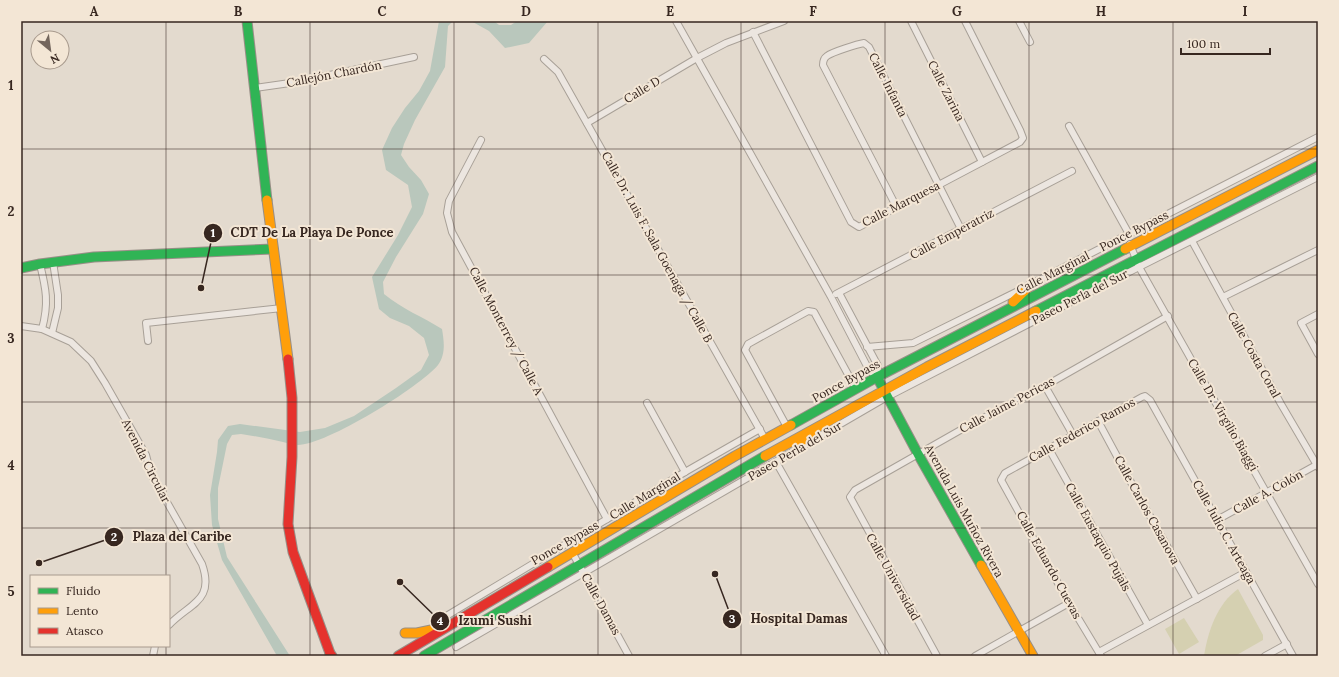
<svg xmlns="http://www.w3.org/2000/svg" width="1339" height="677" font-family="Lora,serif">
<rect width="100%" height="100%" fill="#e3dace"/>
<g fill="#d5d0b1">
<path d="M1238 589 1263 635V640L1235 656H1204C1208 631 1217 604 1238 589Z"/>
<polygon points="1184,618 1199,642 1179,654 1165,629"/>
</g>
<g fill="#b9c7bc">
<path d="M439 21H453L448 26 445 67 415 120 404 144 401 155 409 167 421 180 429 194 423 214 396 257 383 282 384 294C402 309 423 317 442 329 444 341 446 354 438 365 420 387 326 445 298 445 293 445 288 443 283 442 269 439 255 436 241 434L232 435 227 444 218 488V519L227 557 290 656H277L222 560 212 525 210 495 217 452 218 440 228 426 240 424 300 432 325 428 354 416 396 388 421 370 429 355 424 338 409 326 390 318 379 309 372 277 398 235 412 207 408 185 386 170 382 150 392 128 405 108 419 91 430 71Z"/>
<polygon points="471,21 494,21 499,25 511,25 517,21 548,21 529,43 505,48 489,31"/>
</g>
<g fill="none" stroke-linecap="round" stroke-linejoin="round">
<g stroke="#a8a097" stroke-width="8">
<g id="street">
<polyline points="676,21 831,297 869,370 877,377 878,366 839,293"/>
<polyline points="911,21 982,162"/>
<polyline points="1019,21 1030,42"/>
<polyline points="753,32 851,222 859,227 1020,142 1023,138 1020,130 965,21"/>
<polyline points="544,59 558,72 765,439"/>
<polyline points="255,88 297,82 414,57"/>
<polyline points="587,123 697,58 726,43 784,21"/>
<polyline points="1069,126 1129,234"/>
<polyline points="481,140 449,201 447,213 452,232 607,519"/>
<path d="M896 206 823 65C823 61 824 58 827 56 832 52 858 44 864 43L869 47 961 229"/>
<polyline points="1192,241 1281,404 1318,467"/>
<polyline points="1130,244 1139,267 1318,584"/>
<path d="M40 264C46 289 49 303 42 329"/>
<polyline points="1031,284 1318,137"/>
<polyline points="836,294 1072,171"/>
<polyline points="1223,297 1318,250"/>
<polyline points="1318,314 1301,323 1318,354"/>
<path d="M21 326 42 329 71 342 91 361 105 383 146 455 151 474 202 564C215 601 190 603 169 625"/>
<polyline points="52,333 58,308 58,295 53,262"/>
<polyline points="148,341 146,323 282,308"/>
<polyline points="867,347 913,343 1020,290"/>
<polyline points="1045,386 1073,435"/>
<polyline points="647,403 685,472"/>
<polyline points="1098,421 1133,486 1197,599"/>
<polyline points="787,427 745,350 748,344 808,311 814,312 856,389"/>
<polyline points="1049,449 1148,625"/>
<polyline points="776,462 886,656"/>
<polyline points="1217,520 1318,464"/>
<polyline points="572,552 629,656"/>
<polyline points="448,615 685,472 760,429"/>
<polyline points="456,647 887,397 1139,267 1318,177"/>
<polyline points="1099,652 1246,572"/>
<polyline points="153,656 155,646"/>
<polyline points="937,656 850,497 855,490 964,428 1045,386 1168,316"/>
<polyline points="975,656 1069,603"/>
<polyline points="1101,656 1069,603 1001,480 1005,473 1142,397 1145,396 1150,400 1293,656"/>
<polyline points="1265,656 1287,644"/>
</g>
</g>
<g stroke="#988f87" stroke-width="11">
<g id="fast">
<polyline points="247,21 267,200"/>
<polyline points="21,268 40,264 94,257 273,249"/>
<polyline points="1036,311 1318,166"/>
<polyline points="877,377 918,454 981,565"/>
<polyline points="791,425 877,377 1125,249"/>
<polyline points="424,656 765,456"/>
</g>
</g>
<g stroke="#988f87" stroke-width="11">
<g id="slow">
<polyline points="267,200 288,359"/>
<polyline points="1125,249 1318,150"/>
<polyline points="1013,302 1033,283"/>
<polyline points="797,441 816,438"/>
<polyline points="765,456 927,367 1036,311"/>
<polyline points="981,565 1033,656"/>
<polyline points="548,567 735,456 791,425"/>
<polyline points="405,633 417,633 436,629"/>
</g>
</g>
<g stroke="#988f87" stroke-width="11">
<g id="jam">
<polyline points="288,359 292,398 292,457 288,524 293,552 331,656"/>
<polyline points="330,654 332,656"/>
<polyline points="398,656 548,567"/>
</g>
</g>
<use href="#street" stroke="#ece6e0" stroke-width="6"/>
<use href="#fast" stroke="#30b455" stroke-width="9"/>
<use href="#slow" stroke="#ff9f0a" stroke-width="9"/>
<use href="#jam" stroke="#e5322d" stroke-width="9"/>
</g>
<path fill="none" stroke="#372720" stroke-width="1" stroke-opacity="0.55" d="M166 21V576M310 21V656M454 21V656M598 21V656M741 21V656M885 21V656M1029 21V656M1173 21V656M21 149H1318M21 275H1318M21 402H1318M21 528H1318M166 646V656"/>
<g text-anchor="middle" stroke-width="4" stroke-linejoin="round" paint-order="stroke">
<g font-size="12" fill="#372720" stroke="#f3e6d5">
<text transform="translate(334 74) rotate(-11)" y="4">Callejón Chardón</text>
<text transform="translate(888 85) rotate(63)" y="4">Calle Infanta</text>
<text transform="translate(642 90) rotate(-31)" y="4">Calle D</text>
<text transform="translate(946 91) rotate(63)" y="4">Calle Zarina</text>
<text transform="translate(901 204) rotate(-27)" y="4">Calle Marquesa</text>
<text transform="translate(1134 231) rotate(-27)" y="4">Ponce Bypass</text>
<text transform="translate(952 234) rotate(-28)" y="4">Calle Emperatriz</text>
<text transform="translate(657 247) rotate(61)" y="4">Calle Dr. Luis F. Sala Goenaga / Calle B</text>
<text transform="translate(1053 273) rotate(-27)" y="4">Calle Marginal</text>
<text transform="translate(1080 297) rotate(-27)" y="4">Paseo Perla del Sur</text>
<text transform="translate(506 331) rotate(62)" y="4">Calle Monterrey / Calle A</text>
<text transform="translate(1254 355) rotate(61)" y="4">Calle Costa Coral</text>
<text transform="translate(846 381) rotate(-29)" y="4">Ponce Bypass</text>
<text transform="translate(1007 405) rotate(-28)" y="4">Calle Jaime Pericas</text>
<text transform="translate(1223 415) rotate(60)" y="4">Calle Dr. Virgilio Biaggi</text>
<text transform="translate(1082 430) rotate(-29)" y="4">Calle Federico Ramos</text>
<text transform="translate(795 451) rotate(-30)" y="4">Paseo Perla del Sur</text>
<text transform="translate(146 461) rotate(63)" y="4">Avenida Circular</text>
<text transform="translate(1268 492) rotate(-29)" y="4">Calle A. Colón</text>
<text transform="translate(645 496) rotate(-31)" y="4">Calle Marginal</text>
<text transform="translate(1147 510) rotate(61)" y="4">Calle Carlos Casanova</text>
<text transform="translate(964 511) rotate(61)" y="4">Avenida Luis Muñoz Rivera</text>
<text transform="translate(1224 532) rotate(61)" y="4">Calle Julio C. Arteaga</text>
<text transform="translate(1098 537) rotate(61)" y="4">Calle Eustaquio Pujals</text>
<text transform="translate(565 543) rotate(-30)" y="4">Ponce Bypass</text>
<text transform="translate(1049 565) rotate(61)" y="4">Calle Eduardo Cuevas</text>
<text transform="translate(893 577) rotate(61)" y="4">Calle Universidad</text>
<text transform="translate(601 604) rotate(61)" y="4">Calle Damas</text>
</g>
</g>
<path fill="none" stroke="#372720" stroke-width="1.5" d="M201 288L213 233M39 563L114 537M715 574L732 619M400 582L440 621"/>
<g fill="#372720" stroke="#f3e6d5" stroke-width="1.5">
<circle cx="201" cy="288" r="4"/>
<circle cx="39" cy="563" r="4"/>
<circle cx="715" cy="574" r="4"/>
<circle cx="400" cy="582" r="4"/>
<circle cx="213" cy="233" r="10"/>
<circle cx="114" cy="537" r="10"/>
<circle cx="732" cy="619" r="10"/>
<circle cx="440" cy="621" r="10"/>
</g>
<g font-size="12" text-anchor="middle" font-weight="bold" fill="#fff">
<text x="213" y="237">1</text>
<text x="114" y="541">2</text>
<text x="732" y="623">3</text>
<text x="440" y="625">4</text>
</g>
<g font-size="13" text-anchor="middle" font-weight="bold" fill="#372720" stroke="#f3e6d5" stroke-width="4" stroke-linejoin="round" paint-order="stroke">
<text x="312" y="237">CDT De La Playa De Ponce</text>
<text x="182" y="541">Plaza del Caribe</text>
<text x="799" y="623">Hospital Damas</text>
<text x="495" y="625">Izumi Sushi</text>
</g>
<rect width="1339" height="677" fill="none" stroke="#f3e6d5" stroke-width="44"/>
<rect x="30" y="575" width="140" height="72" fill="#f3e6d5" stroke="#a89a8d"/>
<rect x="38" y="588" width="20" height="6" fill="#30b455" stroke="#a89a8d"/>
<text x="66" y="595" font-size="12" fill="#372720">Fluido</text>
<rect x="38" y="608" width="20" height="6" fill="#ff9f0a" stroke="#a89a8d"/>
<text x="66" y="615" font-size="12" fill="#372720">Lento</text>
<rect x="38" y="628" width="20" height="6" fill="#e5322d" stroke="#a89a8d"/>
<text x="66" y="635" font-size="12" fill="#372720">Atasco</text>
<g transform="translate(50 50) rotate(151)"><circle r="19" fill="#f3e6d5" stroke="#a89a8d"/>
<path d="M0-3L7 15L0 10L-7 15Z" fill="#73665d"/>
<text y="-6" font-size="11" font-weight="bold" text-anchor="middle" fill="#372720">N</text>
</g>
<path d="M1181 48v6h89v-6" fill="none" stroke="#372720" stroke-width="2"/>
<text x="1187" y="48" font-size="12" fill="#372720" stroke="#f3e6d5" stroke-width="3" paint-order="stroke">100 m</text>
<rect x="22" y="22" width="1295" height="633" fill="none" stroke="#372720" stroke-width="1.5"/>
<g font-size="13" text-anchor="middle" font-weight="bold" fill="#372720">
<text x="94" y="16">A</text>
<text x="238" y="16">B</text>
<text x="382" y="16">C</text>
<text x="526" y="16">D</text>
<text x="670" y="16">E</text>
<text x="813" y="16">F</text>
<text x="957" y="16">G</text>
<text x="1101" y="16">H</text>
<text x="1245" y="16">I</text>
<text x="11" y="90">1</text>
<text x="11" y="216">2</text>
<text x="11" y="343">3</text>
<text x="11" y="470">4</text>
<text x="11" y="596">5</text>
</g>
</svg>
